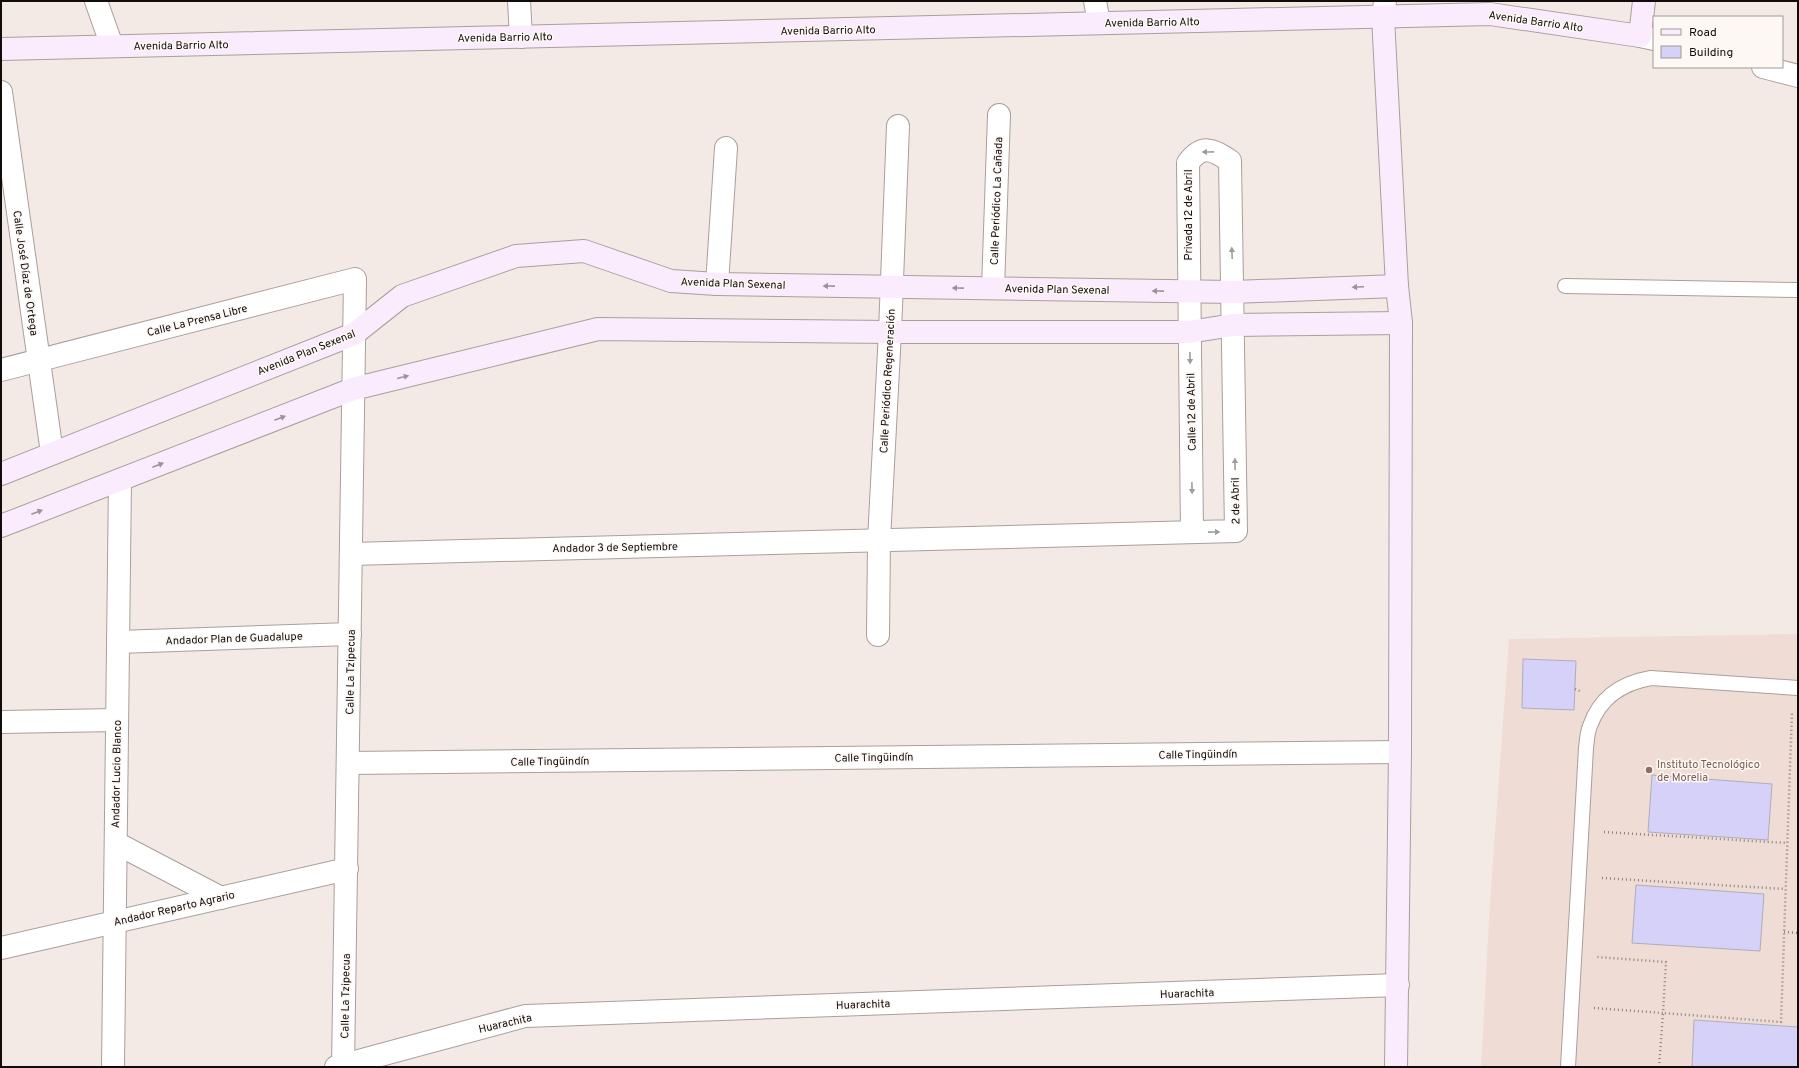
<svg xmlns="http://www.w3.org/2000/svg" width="1799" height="1068" font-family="Overpass,sans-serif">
<rect width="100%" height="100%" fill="#f4eae5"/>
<polygon fill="#efddd5" points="1798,634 1798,1067 1481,1067 1490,901 1509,639"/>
<g fill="#d5d1f9" stroke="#aeaeb6">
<polygon points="1523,659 1576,661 1574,710 1522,708"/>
<polygon points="1652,775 1772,784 1768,840 1648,832"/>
<polygon points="1636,885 1764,894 1760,951 1632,943"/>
<polygon points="1694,1020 1798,1027 1798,1067 1692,1067"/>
</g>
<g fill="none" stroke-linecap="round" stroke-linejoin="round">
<g stroke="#a99f9b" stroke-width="16">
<g id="lane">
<polyline points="1565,286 1798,290"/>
<path d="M1568 1067 1586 748C1587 741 1587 733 1590 726 1600 697 1622 683 1651 678L1798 688"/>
</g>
</g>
<g stroke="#a99f9b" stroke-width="24">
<g id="street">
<polyline points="96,1 112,46"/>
<polyline points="519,1 521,37"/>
<polyline points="1095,1 1099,23"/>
<polyline points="1383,17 1385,1"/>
<polyline points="1640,36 1654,39"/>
<polyline points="1763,67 1798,76"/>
<polyline points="1,92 52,453"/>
<polyline points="717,284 726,148"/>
<polyline points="993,288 999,115"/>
<polyline points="1,370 355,279 343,1067"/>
<path d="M351 554 1236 531 1230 161C1212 149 1202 144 1188 163L1192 532"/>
<polyline points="878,635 879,540 890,332 898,126"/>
<polyline points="118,642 350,634"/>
<polyline points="1,722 117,720"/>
<polyline points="349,763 1400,752"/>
<polyline points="116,843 221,898"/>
<polyline points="1,948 347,869"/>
<polyline points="113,1067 120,480"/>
<polyline points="336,1067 525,1016 1398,985"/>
</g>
</g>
<g stroke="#a99f9b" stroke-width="24">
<g id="secondary">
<polyline points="1383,17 1397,286 1401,323 1400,752 1396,1067"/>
<polyline points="1,49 1490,14 1640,36 1644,1"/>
<polyline points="1,474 354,334 402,296 516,256 584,251 671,281 717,284 1233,292 1397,286"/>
<polyline points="1,526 353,389 598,329 890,332 1189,332 1233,325 1401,323"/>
</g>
</g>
<g stroke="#8a837f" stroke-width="2.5" stroke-dasharray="1 3" stroke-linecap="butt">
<polyline points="1575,689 1582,692"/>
<polyline points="1604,832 1787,843"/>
<polyline points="1602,878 1785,889"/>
<polyline points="1784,932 1798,933"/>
<polyline points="1594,1008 1663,1013 1666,962 1597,957"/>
<polyline points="1659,1067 1663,1013 1781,1022 1792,711"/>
</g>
<use href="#lane" stroke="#fff" stroke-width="14"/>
<use href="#street" stroke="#fff" stroke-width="22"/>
<use href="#secondary" stroke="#faebfd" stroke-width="22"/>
</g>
<defs><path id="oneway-solid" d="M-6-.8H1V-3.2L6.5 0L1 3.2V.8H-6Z"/></defs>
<g fill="#9f9e9d">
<use href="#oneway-solid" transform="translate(1208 152) rotate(179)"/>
<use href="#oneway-solid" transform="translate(1232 253) rotate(-92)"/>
<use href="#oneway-solid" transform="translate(1190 358) rotate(89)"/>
<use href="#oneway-solid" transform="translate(1235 464) rotate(-91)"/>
<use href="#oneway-solid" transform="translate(1192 488) rotate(89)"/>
<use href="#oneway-solid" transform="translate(1214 532) rotate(-1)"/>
</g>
<g fill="#9c929c">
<use href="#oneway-solid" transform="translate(829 286) rotate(-179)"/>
<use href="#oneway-solid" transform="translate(1358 287) rotate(178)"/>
<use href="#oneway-solid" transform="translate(958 288) rotate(-179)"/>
<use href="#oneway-solid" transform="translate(1158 291) rotate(-179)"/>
<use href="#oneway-solid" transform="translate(403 377) rotate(-14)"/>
<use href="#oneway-solid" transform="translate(280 418) rotate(-21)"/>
<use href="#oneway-solid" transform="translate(158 465) rotate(-21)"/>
<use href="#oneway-solid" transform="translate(37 512) rotate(-21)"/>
</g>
<circle fill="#8d6e63" stroke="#fef8f5" stroke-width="1.5" cx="1649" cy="770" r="4"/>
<g text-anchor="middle" stroke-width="3" stroke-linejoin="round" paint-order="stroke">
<g font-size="11" fill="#0f0c0a" stroke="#fef8f5">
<text transform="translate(1536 21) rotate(8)" y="4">Avenida Barrio Alto</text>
<text transform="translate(1152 22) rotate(-1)" y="4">Avenida Barrio Alto</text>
<text transform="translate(828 30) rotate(-1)" y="4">Avenida Barrio Alto</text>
<text transform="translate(505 37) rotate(-1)" y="4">Avenida Barrio Alto</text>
<text transform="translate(181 45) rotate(-1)" y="4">Avenida Barrio Alto</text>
<text transform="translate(996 201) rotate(-88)" y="4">Calle Periódico La Cañada</text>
<text transform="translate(1188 215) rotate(-90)" y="4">Privada 12 de Abril</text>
<text transform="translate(26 273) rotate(82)" y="4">Calle José Díaz de Ortega</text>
<text transform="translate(733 283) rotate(2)" y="4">Avenida Plan Sexenal</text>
<text transform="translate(1057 289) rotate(1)" y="4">Avenida Plan Sexenal</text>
<text transform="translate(197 320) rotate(-14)" y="4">Calle La Prensa Libre</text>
<text transform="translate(306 352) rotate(-22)" y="4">Avenida Plan Sexenal</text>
<text transform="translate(887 381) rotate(-87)" y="4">Calle Periódico Regeneración</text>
<text transform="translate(1191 412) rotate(-91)" y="4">Calle 12 de Abril</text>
<text transform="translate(1235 501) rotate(-91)" y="4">2 de Abril</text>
<text transform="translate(615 547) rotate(-1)" y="4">Andador 3 de Septiembre</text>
<text transform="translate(234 638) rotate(-2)" y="4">Andador Plan de Guadalupe</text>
<text transform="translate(350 672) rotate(-89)" y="4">Calle La Tzipecua</text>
<text transform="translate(1198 754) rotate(-1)" y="4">Calle Tingüindín</text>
<text transform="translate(874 757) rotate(-1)" y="4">Calle Tingüindín</text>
<text transform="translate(550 761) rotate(-1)" y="4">Calle Tingüindín</text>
<text transform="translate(116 774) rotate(-89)" y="4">Andador Lucio Blanco</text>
<text transform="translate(174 908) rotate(-13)" y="4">Andador Reparto Agrario</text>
<text transform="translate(1187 993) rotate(-2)" y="4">Huarachita</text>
<text transform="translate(345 996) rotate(-89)" y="4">Calle La Tzipecua</text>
<text transform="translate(863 1004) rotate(-2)" y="4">Huarachita</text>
<text transform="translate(505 1023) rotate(-13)" y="4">Huarachita</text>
</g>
<g font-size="11" fill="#785e54" stroke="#fef8f5" text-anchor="start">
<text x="1657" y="768">Instituto Tecnológico<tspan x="1657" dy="13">de Morelia</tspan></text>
</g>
</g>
<rect width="1799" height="1068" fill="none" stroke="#0f0c0a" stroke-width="4"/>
<rect x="1653" y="16" width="130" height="52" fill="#fef8f5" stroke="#9e9a97"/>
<rect x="1661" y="29" width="20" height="6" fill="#faebfd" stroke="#9e9a97"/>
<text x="1689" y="36" font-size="12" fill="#0f0c0a">Road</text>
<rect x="1661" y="46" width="20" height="12" fill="#d5d1f9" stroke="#9e9a97"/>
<text x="1689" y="56" font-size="12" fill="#0f0c0a">Building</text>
</svg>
